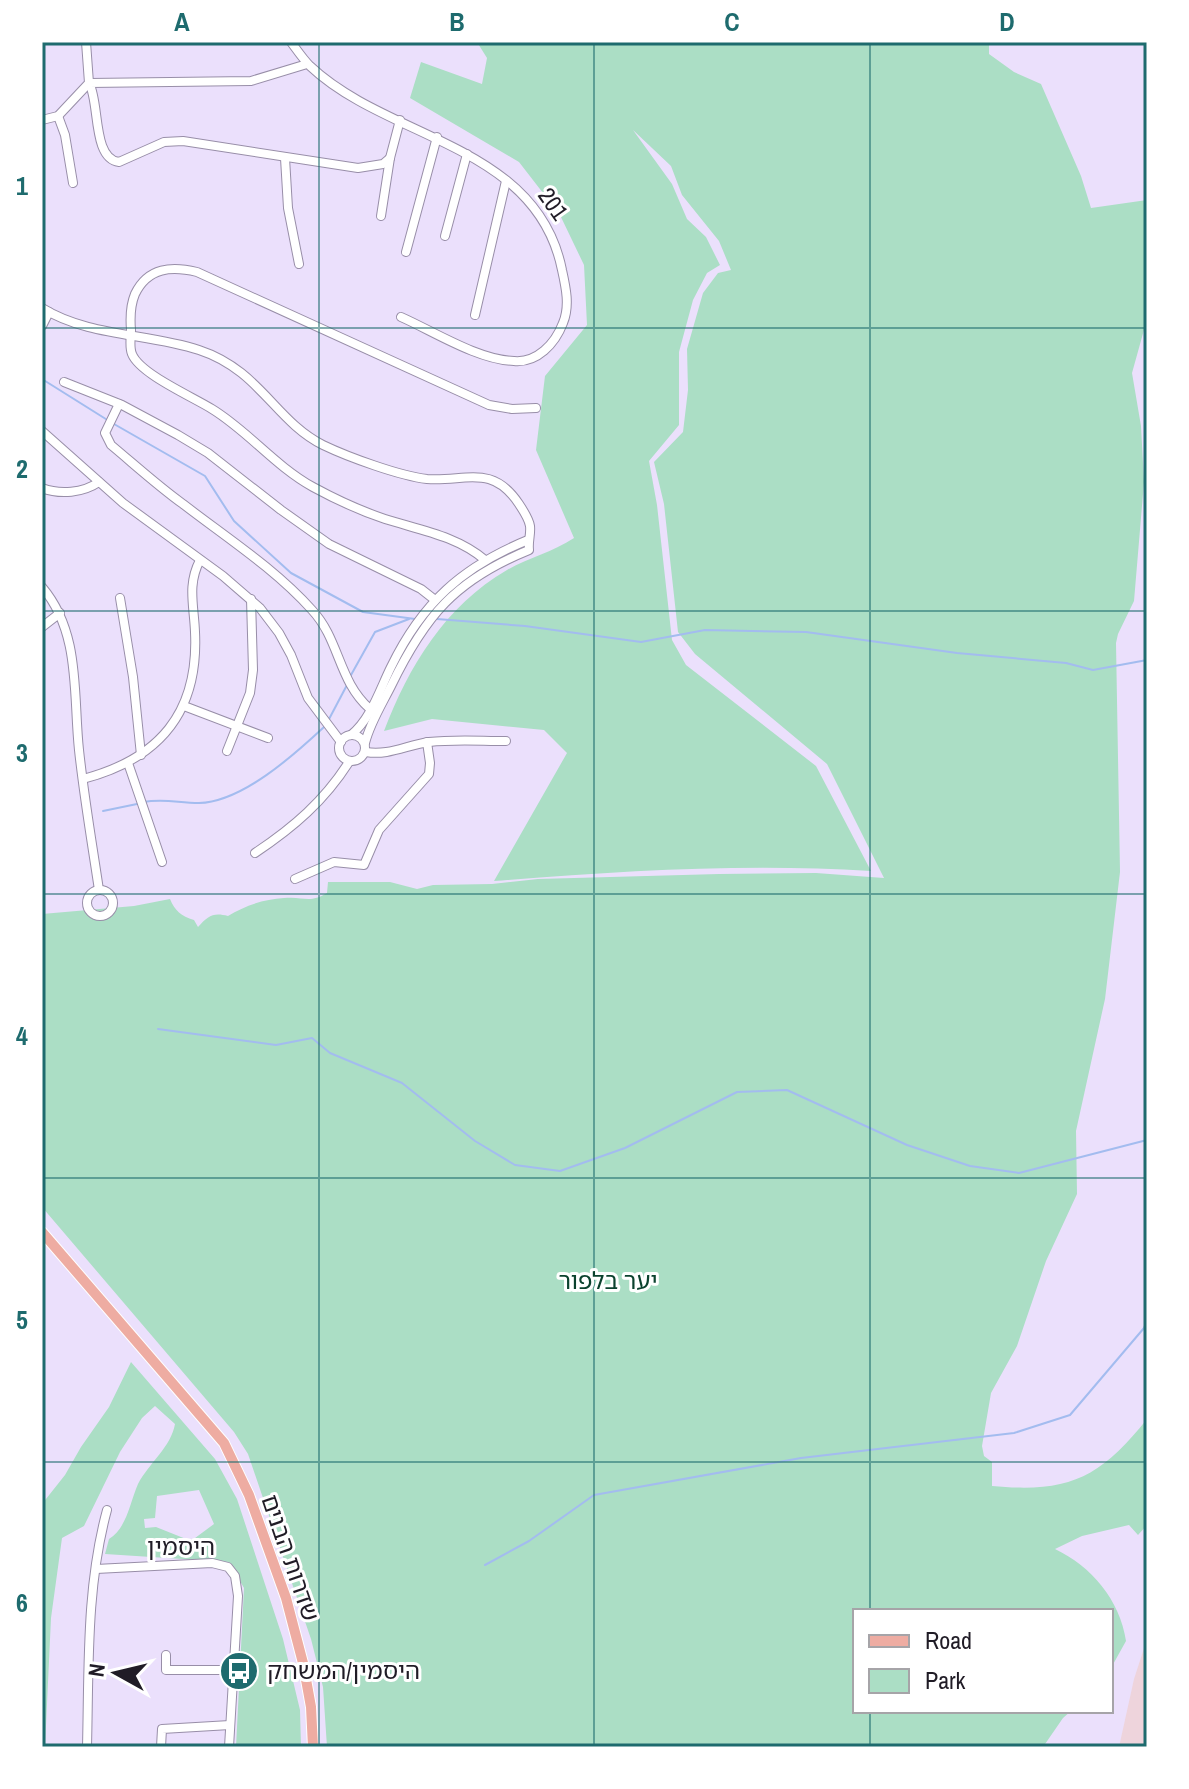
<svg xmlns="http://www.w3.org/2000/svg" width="1189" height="1789" font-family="'Archivo Narrow','Noto Sans Hebrew',sans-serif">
<rect width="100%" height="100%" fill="#ebe0fc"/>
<polygon fill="#eed4dc" points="1147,1639 1147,1747 1119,1747 1134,1679"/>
<g fill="#abdec5" fill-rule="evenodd">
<path d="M477 42H989V54L1014 72 1041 84 1081 176 1091 208 1147 200V319L1132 373 1141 426 1144 482 1134 601 1118 634 1116 643 1120 872 1105 999 1076 1131 1077 1194 1046 1261 1017 1346 991 1393 982 1446 984 1456 992 1462V1486C1068 1493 1099 1479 1147 1419V1525L1138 1535 1129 1525 1082 1536 1055 1549C1091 1566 1120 1600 1126 1641L1111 1668V1611H855V1711H1071L1063 1718 1043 1747H327L323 1687 311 1639 248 1454 234 1432 42 1207V914L134 906 170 899C175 911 181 916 194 920L198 927C208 916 213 912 228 916 244 906 264 899 284 898 304 896 309 904 327 893L328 882H390L417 889 433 885 492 884 538 879 719 874 816 873 884 878 827 764 695 654 678 632 664 504 654 462 683 432 688 390 687 349 703 293 718 273 731 270 719 241 682 195 671 166 633 130 672 184 687 219 706 237 720 265 707 273 693 300 679 352V425L649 461 657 505 672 640 686 665 816 766 871 871C746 863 619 871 494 881L567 753 544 730 432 719 384 731C409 666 445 606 507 570 528 558 553 552 574 538L536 450 545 376 587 325 584 265 560 215 519 162 410 98 421 62 482 84 487 58Z"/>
<path d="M131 1362 215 1459 237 1499 283 1639 300 1710 301 1747H236L244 1588 229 1562 105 1554 109 1539C127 1528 130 1502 138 1484 149 1463 171 1447 175 1424L155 1406 142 1418 120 1452 84 1526 62 1538 51 1618 45 1747H42V1504L65 1475 81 1447 109 1407ZM199 1490 214 1524 191 1541 156 1527 145 1528 144 1519 155 1518 157 1496Z"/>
</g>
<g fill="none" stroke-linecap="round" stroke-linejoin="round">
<g stroke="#a3bcef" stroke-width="2">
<polyline points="42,379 109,421"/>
<polyline points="114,424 205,476 234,521 291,573 363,612 415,619"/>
<polyline points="437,619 525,626 641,642 705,630 806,632 957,653 1066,663 1093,670 1147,660"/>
<polyline points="351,675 375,632 409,619"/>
<polyline points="328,721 347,685"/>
<path d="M143 802C165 798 178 803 199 803 242 802 294 755 324 727"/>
<polyline points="103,811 137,804"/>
<polyline points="158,1029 276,1045 312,1038 330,1053 402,1083 475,1141 515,1165 560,1171 625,1148 737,1092 787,1090 907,1145 970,1166 1019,1173 1147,1140"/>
<polyline points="485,1565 529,1541 594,1495 801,1458 1014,1433 1070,1415 1144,1328 1147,1321"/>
</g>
<g stroke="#988ea8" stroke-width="10">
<g id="minor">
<path d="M291 42C297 50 303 59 310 66 388 140 537 144 562 270 566 288 570 306 563 323 555 344 537 363 514 361 478 360 433 331 401 317"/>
<path d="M307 64 251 81 89 83C100 102 92 159 119 162L164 142 183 141 358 168 383 164 390 158"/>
<polyline points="58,116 65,135 73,183"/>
<polyline points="42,120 58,116 89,83 86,42"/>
<polyline points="285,158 288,208 299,264"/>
<polyline points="381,216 390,158 400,120"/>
<polyline points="445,236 467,154"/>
<polyline points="406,252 437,137"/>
<path d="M42 308C89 337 148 333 199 350 260 370 275 421 323 445 348 457 400 476 427 479 465 482 492 463 519 504 523 510 529 519 530 526 531 534 528 541 529 550 455 580 425 616 391 686 382 704 370 723 365 743"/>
<polyline points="475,315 506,181"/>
<polyline points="42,326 49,312"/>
<polyline points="64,382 122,405 178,435 208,453 281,510 329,544 421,589 435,600"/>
<path d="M119 404 105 433 111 445C135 465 158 486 183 504 227 538 274 568 312 610 340 640 338 681 370 709"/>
<polyline points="42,431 123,503 223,576 260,608 279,633 291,655 308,698 341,742"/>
<path d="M42 488C60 495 83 493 99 482"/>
<path d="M485 560C457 536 420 530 385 519 361 511 335 499 313 487 275 466 248 431 212 409 193 397 140 374 132 354 129 347 131 338 131 330 130 318 130 306 135 294 148 267 172 266 197 272L489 405 512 409 536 408"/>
<path d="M42 587C81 633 73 694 79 750 84 797 92 843 99 890"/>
<polyline points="120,598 133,677 141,755"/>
<polyline points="42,627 60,613"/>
<polyline points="184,706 268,738"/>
<circle cx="352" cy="748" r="13"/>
<path d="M351 735C371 719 380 689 391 667 422 603 462 567 528 540"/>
<polyline points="227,751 250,693 253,670 251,599"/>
<path d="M366 752C388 756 407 745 429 742 454 739 480 741 506 741"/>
<polyline points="128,763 162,862"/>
<path d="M83 779C159 759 199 713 195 632 194 605 187 585 200 560"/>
<path d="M255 853C294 827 324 801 349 762"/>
<polyline points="295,879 334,862 364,865 379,830 429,774 430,763 427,742"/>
<circle cx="100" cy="903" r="13"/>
<polyline points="96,1569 212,1563 228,1567 235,1576 238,1596 229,1747"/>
<polyline points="166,1655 166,1670 234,1670"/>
<path d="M87 1747C89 1668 86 1587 107 1510"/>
<polyline points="161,1747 162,1729 230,1725"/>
</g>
</g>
<g stroke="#fff" stroke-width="12">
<polyline id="major" points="42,1232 224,1443 249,1495 286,1598 303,1663 311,1707 313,1747"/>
</g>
<use href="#minor" stroke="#fff" stroke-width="8"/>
<use href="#major" stroke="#eeaca2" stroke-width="10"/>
</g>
<path fill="none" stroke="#1e6b6e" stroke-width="2" stroke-opacity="0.55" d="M319 42V1747M594 42V1747M870 42V1611M42 328H1147M42 611H1147M42 894H1147M42 1178H1147M42 1462H1147M870 1711V1747"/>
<defs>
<g id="bus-disc" transform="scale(2)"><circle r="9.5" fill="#1e6b6e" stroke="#fff"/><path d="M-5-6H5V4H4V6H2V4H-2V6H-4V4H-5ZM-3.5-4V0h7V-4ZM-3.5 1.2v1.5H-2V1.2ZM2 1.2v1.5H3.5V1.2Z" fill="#fff"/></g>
</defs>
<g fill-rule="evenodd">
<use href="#bus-disc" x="239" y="1671"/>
</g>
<g text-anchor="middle" stroke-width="6" stroke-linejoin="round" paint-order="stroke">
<g font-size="24" fill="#201c26" stroke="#fff">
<text transform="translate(553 204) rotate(55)" y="8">201</text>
<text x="181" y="1555">היסמין</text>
<text transform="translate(290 1558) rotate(71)" y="8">שדרות הבנים</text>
</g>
<g font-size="24" fill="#0b422e" stroke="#fff">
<text x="608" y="1289">יער בלפור</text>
</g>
<g font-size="24" fill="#201c26" stroke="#fff" text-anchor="start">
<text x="267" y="1679">היסמין/המשחק</text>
</g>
</g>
<rect width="1189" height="1789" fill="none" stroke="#ffffff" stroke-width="88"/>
<rect x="853" y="1609" width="260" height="104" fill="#ffffff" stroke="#a6a4a8" stroke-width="2"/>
<rect x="869" y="1635" width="40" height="12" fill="#eeaca2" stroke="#a6a4a8" stroke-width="2"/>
<text x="925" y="1649" font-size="24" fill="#201c26">Road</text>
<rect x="869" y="1669" width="40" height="24" fill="#abdec5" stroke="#a6a4a8" stroke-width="2"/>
<text x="925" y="1689" font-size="24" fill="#201c26">Park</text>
<g transform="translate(116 1673) rotate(278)" stroke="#ffffff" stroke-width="6" paint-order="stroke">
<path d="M0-6L14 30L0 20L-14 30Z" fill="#201c26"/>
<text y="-12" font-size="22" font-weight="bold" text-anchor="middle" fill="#201c26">N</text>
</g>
<rect x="44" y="44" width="1101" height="1701" fill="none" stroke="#1e6b6e" stroke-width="3"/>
<g font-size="26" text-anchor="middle" font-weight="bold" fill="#1e6b6e">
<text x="182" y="31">A</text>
<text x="457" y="31">B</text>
<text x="732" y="31">C</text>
<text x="1007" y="31">D</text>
<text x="22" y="195">1</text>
<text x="22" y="478">2</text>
<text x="22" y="762">3</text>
<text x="22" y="1045">4</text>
<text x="22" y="1329">5</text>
<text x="22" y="1612">6</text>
</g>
</svg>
